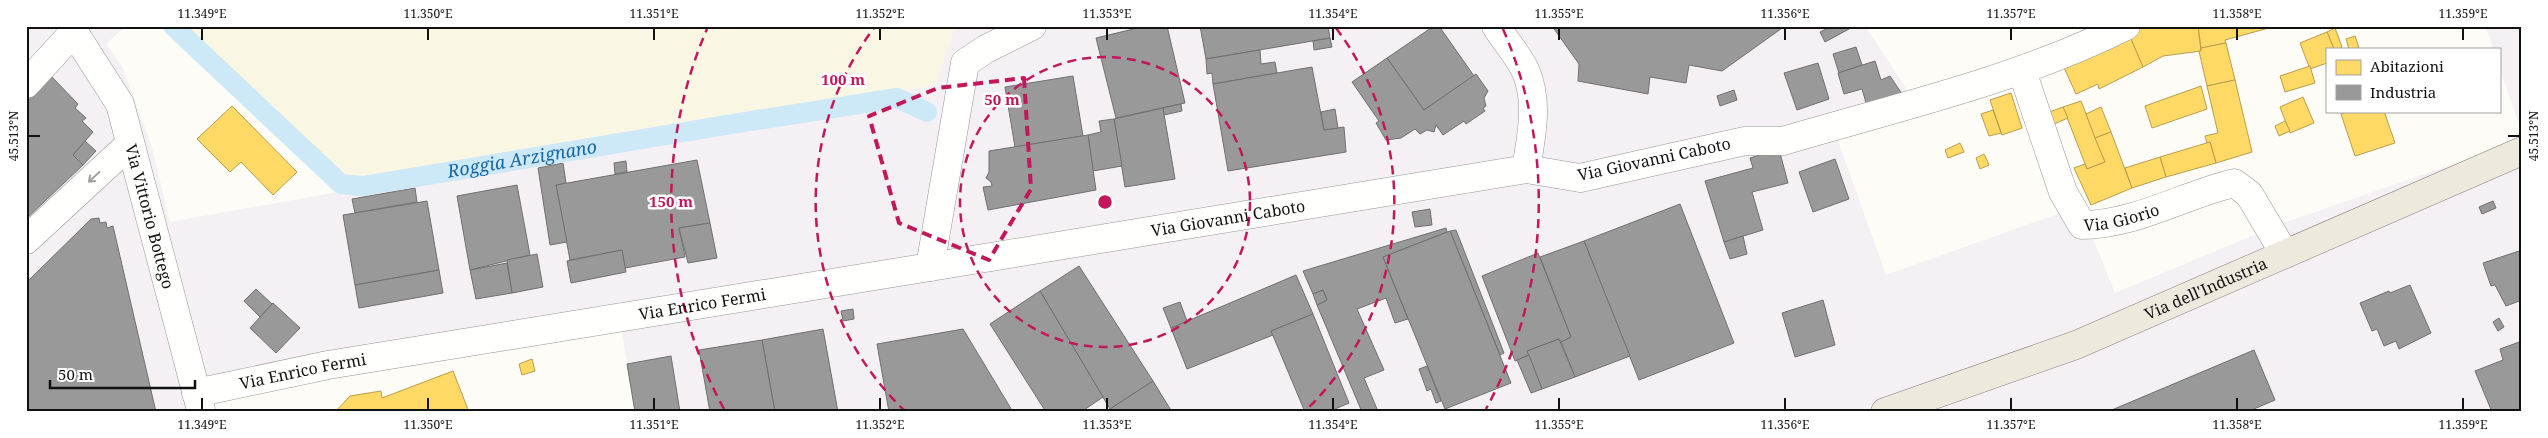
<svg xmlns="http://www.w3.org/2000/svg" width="2548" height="438" font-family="'Noto Serif',serif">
<rect width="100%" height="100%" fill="#fdfcf7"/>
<g fill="#f5f0f3">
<polygon points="26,26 126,26 106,44 122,66 151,144 170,222 935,85 955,26 954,30 962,26 1865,26 1911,96 1832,124 1886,275 2080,206 2115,293 2278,225 2522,140 2522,412 635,412 622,332 211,399 214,412 26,412"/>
<polygon points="2486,26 2522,26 2522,133 2499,67 2499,49 2493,49"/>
</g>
<polygon fill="#f9f7e4" points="170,26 955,26 935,85 343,191 343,174 300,143 199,50"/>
<g fill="#ffd966" stroke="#b89d4c">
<polygon points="2135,26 2173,28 2198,26 2201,51 2163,56 2143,67 2127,30"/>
<polygon points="2198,26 2276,26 2225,40 2226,43 2201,48"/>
<polygon points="2335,28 2342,47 2339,49 2334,49 2327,32"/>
<polygon points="2127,30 2143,67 2099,89 2098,84 2076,94 2061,61"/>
<polygon points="2327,32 2334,49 2327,49 2327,63 2310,69 2300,43"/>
<polygon points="2355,36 2359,48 2349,49 2346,39"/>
<polygon points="2226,43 2235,80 2207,86 2199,51 2201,51 2201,48"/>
<polygon points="2310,66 2315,83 2285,92 2280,76"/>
<polygon points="2235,80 2252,152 2216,163 2210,142 2207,143 2205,136 2218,133 2207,86"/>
<polygon points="2201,86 2207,109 2152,128 2145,106"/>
<polygon points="2011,93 2022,128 2002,135 1990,100"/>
<polygon points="2303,97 2314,123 2290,133 2280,107"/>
<polygon points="2081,101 2105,162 2087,169 2063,107"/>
<polygon points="232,106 297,172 273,195 241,162 230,172 197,139"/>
<polygon points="2063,107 2068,118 2045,128 2041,115"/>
<polygon points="2101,107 2111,132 2095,138 2086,114"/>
<polygon points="1993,110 2001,133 1989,136 1981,114"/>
<polygon points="2349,111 2384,111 2395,143 2355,156 2341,114"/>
<polygon points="2285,121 2290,131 2279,136 2275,126"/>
<polygon points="2111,132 2132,188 2091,205 2074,168 2085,164 2087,169 2105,162 2095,138"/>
<polygon points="2210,142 2216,163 2166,177 2160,157"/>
<polygon points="1960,143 1964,152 1948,158 1945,150"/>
<polygon points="1984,154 1989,165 1980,169 1976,158"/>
<polygon points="2160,157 2166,177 2132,188 2125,168"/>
<polygon points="532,359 535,371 522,375 519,364"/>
<polygon points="453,371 469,412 335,412 350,396 381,391 382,398"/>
</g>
<g fill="#999" stroke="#707070">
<polygon points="1146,26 1167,26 1185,103 1116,118 1096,38"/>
<polygon points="1200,26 1328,26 1330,38 1206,59"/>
<polygon points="1434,26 1439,26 1474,76 1424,110 1387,58"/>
<polygon points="1552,26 1785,26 1722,71 1689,65 1686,83 1650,77 1648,94 1578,81 1579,64"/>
<polygon points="1832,26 1847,26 1849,29 1825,42 1820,32"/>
<polygon points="1330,38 1332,47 1314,50 1313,41"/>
<polygon points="1856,47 1862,65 1839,73 1833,54"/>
<polygon points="1260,50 1261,64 1275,62 1277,73 1213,84 1212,73 1207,74 1206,59"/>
<polygon points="1387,58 1424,110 1476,74 1488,91 1484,98 1486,106 1483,108 1485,111 1466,124 1464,121 1443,135 1436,125 1434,132 1427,130 1420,134 1415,129 1401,138 1386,140 1376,123 1379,121 1352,82"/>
<polygon points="1875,61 1881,80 1890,76 1902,94 1867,106 1862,89 1844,94 1838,73"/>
<polygon points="1818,63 1829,99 1797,110 1784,73"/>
<polygon points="1312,67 1324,130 1344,127 1346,152 1228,171 1213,84"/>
<polygon points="49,74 78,104 75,108 86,118 82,121 93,132 73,155 83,165 26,219 26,99"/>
<polygon points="1073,76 1083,136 1015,147 1005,87"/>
<polygon points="1734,90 1737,100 1720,106 1717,96"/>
<polygon points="1181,104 1182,111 1164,115 1163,108"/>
<polygon points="1163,108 1175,179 1125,187 1114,119"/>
<polygon points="1335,109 1338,128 1324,130 1321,112"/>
<polygon points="1114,119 1122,166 1093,171 1088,135 1101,132 1099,121"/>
<polygon points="1088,135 1096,190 988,210 983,187 992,186 991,182 986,178 989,172 989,151"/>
<polygon points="85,141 96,151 83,165 73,155"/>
<polygon points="1779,149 1788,183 1752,192 1763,230 1724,242 1705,181 1753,168 1750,158"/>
<polygon points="1835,159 1849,199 1813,212 1799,172"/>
<polygon points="697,160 710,223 679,228 685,257 625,268 622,250 570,260 556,185"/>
<polygon points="626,161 627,172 615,174 614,163"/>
<polygon points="563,163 566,183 556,185 567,242 550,245 538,168"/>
<polygon points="517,185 530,255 470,270 457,196"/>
<polygon points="415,188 417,202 355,213 352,199"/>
<polygon points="427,201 439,270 355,285 343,215"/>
<polygon points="2493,201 2496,208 2482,214 2479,207"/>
<polygon points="1680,204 1734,343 1639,380 1584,241"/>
<polygon points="1430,209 1432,225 1415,227 1412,212"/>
<polygon points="99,218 100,223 106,222 107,228 113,226 156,412 26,412 26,283 91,219"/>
<polygon points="710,223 717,258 688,263 679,228"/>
<polygon points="1446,228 1447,232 1383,257 1408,319 1395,323 1386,298 1357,309 1384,370 1364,378 1377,409 1362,412 1317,305 1327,300 1323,290 1313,294 1303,271"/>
<polygon points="1456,230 1504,353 1500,355 1450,231"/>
<polygon points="1450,231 1511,383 1445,409 1383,257"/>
<polygon points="1743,236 1747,254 1730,259 1724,242"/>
<polygon points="1584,241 1630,356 1575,377 1561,342 1571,337 1540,257"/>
<polygon points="622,250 626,272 571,283 567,261"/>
<polygon points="2522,250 2522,300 2506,306 2495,285 2491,286 2483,263"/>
<polygon points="1538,253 1571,337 1561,342 1559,339 1527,351 1529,355 1515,361 1482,276"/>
<polygon points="537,254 543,287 512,293 507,260"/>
<polygon points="507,263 512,293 476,299 470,270"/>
<polygon points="1079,266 1153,381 1110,409 1040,291"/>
<polygon points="439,270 443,293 359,308 355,285"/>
<polygon points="1296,275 1313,314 1271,331 1273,335 1187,369 1171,328"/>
<polygon points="2410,285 2431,333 2399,349 2396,341 2384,346 2377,329 2372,331 2360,303 2389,291 2390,293"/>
<polygon points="256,289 272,304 260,317 244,301"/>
<polygon points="1323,290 1327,300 1317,305 1313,294"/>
<polygon points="1040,291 1103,397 1081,412 1046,412 990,324"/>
<polygon points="1823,300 1835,345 1795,357 1782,313"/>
<polygon points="1180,302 1187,321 1171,328 1163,308"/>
<polygon points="273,303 300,328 276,353 250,328"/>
<polygon points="853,309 854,319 843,321 841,311"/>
<polygon points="1313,314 1349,403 1328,412 1305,412 1271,331"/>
<polygon points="2499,318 2504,327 2498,331 2493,322"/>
<polygon points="823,329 838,412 775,412 762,340"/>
<polygon points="963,329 1013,412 889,412 877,344"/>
<polygon points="1559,339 1575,377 1542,389 1527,351"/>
<polygon points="762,340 775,412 710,412 699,350"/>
<polygon points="2522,341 2522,412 2492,412 2475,371 2503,360 2500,349"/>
<polygon points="2254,350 2275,400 2247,412 2107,412"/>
<polygon points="1529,355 1542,389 1531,393 1517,360"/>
<polygon points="671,356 680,412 635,412 627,364"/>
<polygon points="1427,366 1441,401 1436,403 1431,389 1427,391 1419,369"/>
<polygon points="1153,381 1172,412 1110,412 1110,409"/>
</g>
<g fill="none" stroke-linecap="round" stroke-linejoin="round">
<path stroke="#cde8f7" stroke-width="20" id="s1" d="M173 26 341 184 363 186 732 124 897 98 927 112"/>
<g stroke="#979795" stroke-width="29">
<g id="minor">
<path id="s2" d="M70 26 120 104 201 410"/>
<path d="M1496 26C1505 41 1519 56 1526 72 1539 103 1531 138 1526 169"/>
<path id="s3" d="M2022 71 2063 192 2082 225C2134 225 2184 195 2234 183L2249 194 2284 253"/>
<polyline points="26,84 75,31"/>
<polyline points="26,240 130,144"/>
<path id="s4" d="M930 267 1526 169 1580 178 1745 141H1783C1898 107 2018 80 2126 26"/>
<path id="s5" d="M196 393 328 365 930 267 965 63 986 49 1032 26"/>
</g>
</g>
<g stroke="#858482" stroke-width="29">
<g id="major">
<path id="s6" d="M1885 412 2076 345 2522 151"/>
</g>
</g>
<use href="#minor" stroke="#fffffe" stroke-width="28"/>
<use href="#major" stroke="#ede9dc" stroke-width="28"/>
</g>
<defs><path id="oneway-shaft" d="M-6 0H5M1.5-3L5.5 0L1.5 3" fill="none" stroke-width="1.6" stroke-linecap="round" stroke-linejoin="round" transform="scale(1.25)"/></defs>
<use stroke="#a0a09f" href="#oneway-shaft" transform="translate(94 177) rotate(137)"/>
<path fill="none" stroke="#c2185b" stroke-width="4" stroke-dasharray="10 6" stroke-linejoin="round" d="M1024 78 1031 189 989 260 899 223 869 116 938 88Z"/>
<path fill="none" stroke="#111" stroke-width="2" d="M202 28V40M428 28V40M654 28V40M880 28V40M1107 28V40M1333 28V40M1559 28V40M1785 28V40M2011 28V40M2237 28V40M2463 28V40M28 136H40M2508 136H2520M202 398V410M428 398V410M654 398V410M880 398V410M1107 398V410M1333 398V410M1559 398V410M1785 398V410M2011 398V410M2237 398V410M2463 398V410"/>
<g fill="none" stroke="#c2185b" stroke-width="2.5" stroke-dasharray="9 6">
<circle cx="1105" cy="202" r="145"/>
<path d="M906 412A289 289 0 0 1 874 28M1336 28A289 289 0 0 1 1304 412"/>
<path d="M724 409A434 434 0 0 1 707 29M1503 29A434 434 0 0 1 1486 409"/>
</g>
<g text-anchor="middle" stroke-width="5" stroke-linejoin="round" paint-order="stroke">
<g font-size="16" fill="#111" stroke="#fff">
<text transform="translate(1654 159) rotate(-12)" y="6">Via Giovanni Caboto</text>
<text dy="6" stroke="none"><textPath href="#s3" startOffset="206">Via Giorio</textPath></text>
<text dy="6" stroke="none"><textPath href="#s2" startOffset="209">Via Vittorio Bottego</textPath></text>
<text dy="6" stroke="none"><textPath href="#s4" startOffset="302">Via Giovanni Caboto</textPath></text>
<text dy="6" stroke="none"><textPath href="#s6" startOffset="344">Via dell'Industria</textPath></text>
<text dy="6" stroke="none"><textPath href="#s5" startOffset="514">Via Enrico Fermi</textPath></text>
<text dy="6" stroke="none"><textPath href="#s5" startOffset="109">Via Enrico Fermi</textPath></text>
</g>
<g font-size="18" font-style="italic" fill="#1768a6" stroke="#fff">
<text dy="6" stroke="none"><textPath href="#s1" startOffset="414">Roggia Arzignano</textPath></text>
</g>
</g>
<circle cx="1105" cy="202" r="8" fill="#c2185b" stroke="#fff" stroke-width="2.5"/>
<g font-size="15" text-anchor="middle" font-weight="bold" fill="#c2185b" stroke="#fff" stroke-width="5" stroke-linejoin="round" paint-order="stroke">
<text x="843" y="85">100 m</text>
<text x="1002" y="105">50 m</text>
<text x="671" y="207">150 m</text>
</g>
<rect width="2548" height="438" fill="none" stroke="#ffffff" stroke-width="55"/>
<rect x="2326" y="48" width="175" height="65" fill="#ffffff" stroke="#a0a0a0"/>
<rect x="2336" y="60" width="25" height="15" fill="#ffd966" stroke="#a0a0a0"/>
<text x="2370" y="72" font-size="15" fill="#111111">Abitazioni</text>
<rect x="2336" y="85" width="25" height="15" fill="#999999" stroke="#a0a0a0"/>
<text x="2370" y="98" font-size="15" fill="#111111">Industria</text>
<path d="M50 380v8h145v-8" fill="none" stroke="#111111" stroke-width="2.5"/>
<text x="58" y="380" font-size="15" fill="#111111" stroke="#ffffff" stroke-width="4" paint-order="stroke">50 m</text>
<rect x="28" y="28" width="2492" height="382" fill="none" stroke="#111" stroke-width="2"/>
<g font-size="12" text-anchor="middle" fill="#111">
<text x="202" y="18">11.349°E</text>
<text x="428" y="18">11.350°E</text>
<text x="654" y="18">11.351°E</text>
<text x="880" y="18">11.352°E</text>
<text x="1107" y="18">11.353°E</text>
<text x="1333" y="18">11.354°E</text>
<text x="1559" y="18">11.355°E</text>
<text x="1785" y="18">11.356°E</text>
<text x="2011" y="18">11.357°E</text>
<text x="2237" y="18">11.358°E</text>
<text x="2463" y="18">11.359°E</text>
<text transform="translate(14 136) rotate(-90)" y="4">45.513°N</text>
<text transform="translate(2534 136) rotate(-90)" y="4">45.513°N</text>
<text x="202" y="429">11.349°E</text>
<text x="428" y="429">11.350°E</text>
<text x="654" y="429">11.351°E</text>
<text x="880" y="429">11.352°E</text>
<text x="1107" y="429">11.353°E</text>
<text x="1333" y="429">11.354°E</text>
<text x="1559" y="429">11.355°E</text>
<text x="1785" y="429">11.356°E</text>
<text x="2011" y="429">11.357°E</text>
<text x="2237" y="429">11.358°E</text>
<text x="2463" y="429">11.359°E</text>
</g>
</svg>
